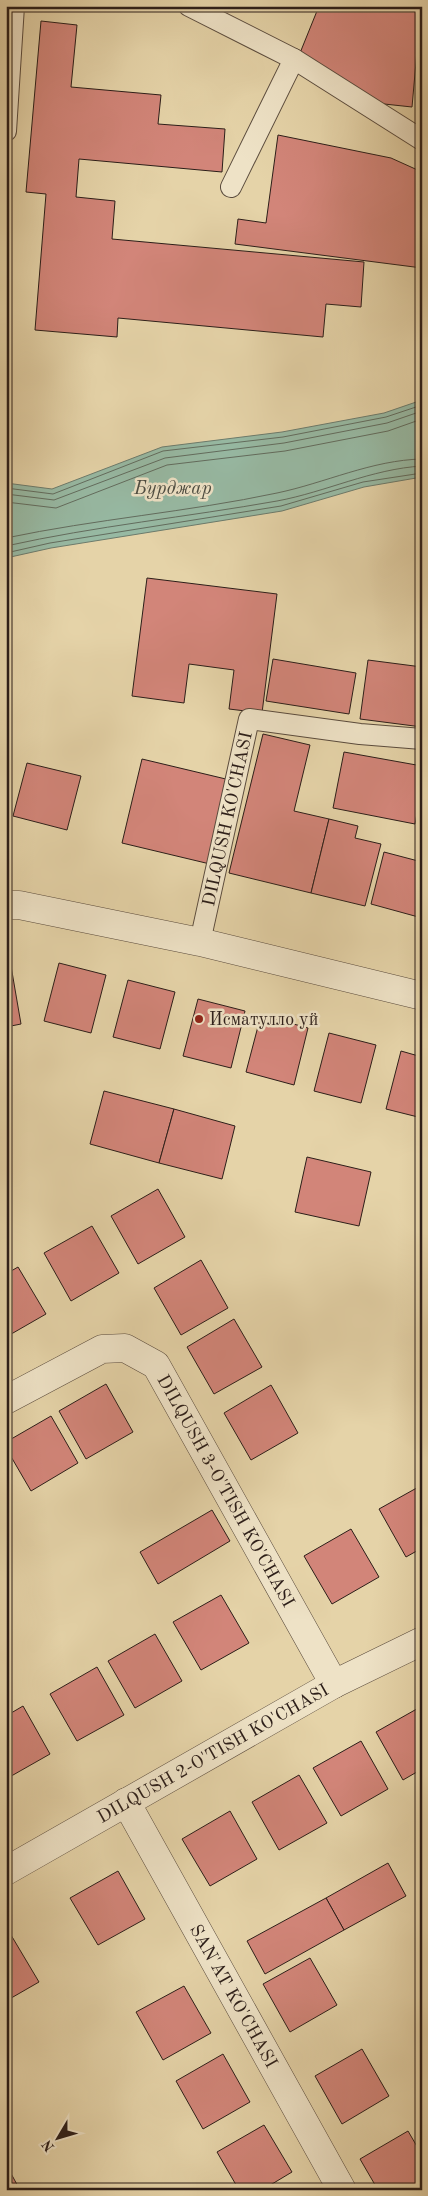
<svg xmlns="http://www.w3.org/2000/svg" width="428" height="2196" font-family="'Old Standard TT',serif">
<rect width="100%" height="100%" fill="#e5d3a8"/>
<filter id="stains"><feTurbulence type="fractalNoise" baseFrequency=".004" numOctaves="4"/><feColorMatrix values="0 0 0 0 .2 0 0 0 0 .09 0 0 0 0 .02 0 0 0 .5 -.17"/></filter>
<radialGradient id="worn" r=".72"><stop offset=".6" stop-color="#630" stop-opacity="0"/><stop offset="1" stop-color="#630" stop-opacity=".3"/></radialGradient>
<polygon fill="#97b9a3" stroke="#6c7b6c" points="422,400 422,477 364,487 282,511 51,548 6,558 6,483 52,489 162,447 282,432 384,413"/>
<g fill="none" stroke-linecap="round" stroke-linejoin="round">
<g stroke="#626c5e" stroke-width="1">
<polyline points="6,488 53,494 163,451 283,437 386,417 422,405"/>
<polyline points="6,494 54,500 165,458 284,443 387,423 422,411"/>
<polyline points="6,502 56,508 167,465 285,451 388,431 422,419"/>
<path d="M6 538C96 519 188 512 277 493 325 483 372 460 422 459"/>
<path d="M6 546C96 526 187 517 277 501 326 492 371 469 422 466"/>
<polyline points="6,553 50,543 281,506 363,482 422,473"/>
</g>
</g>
<g fill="#d28579" stroke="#2c1e19">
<polygon points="319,6 421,6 412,107 375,103 300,53"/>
<polygon points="41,21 77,25 71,87 161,95 158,124 225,129 222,172 79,159 76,197 115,201 112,239 364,262 361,307 326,304 323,337 118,318 117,337 35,330 46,194 26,192"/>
<polygon points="278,135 391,158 422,172 422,268 235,244 238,219 266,223"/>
<polygon points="147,578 277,594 262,713 229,709 234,670 189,664 184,703 132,696"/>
<polygon points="273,659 356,673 349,714 266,701"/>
<polygon points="368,660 422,667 422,727 360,719"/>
<polygon points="263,734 310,745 294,811 329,819 311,893 229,873"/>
<polygon points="344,752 422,766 422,787 415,824 333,808"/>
<polygon points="142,759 230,780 210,864 122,843"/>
<polygon points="27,763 81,776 67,830 13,816"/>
<polygon points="329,819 358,826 355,838 381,844 365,906 311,893"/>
<polygon points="384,852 422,862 422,918 371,904"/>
<polygon points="59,963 106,975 91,1033 44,1021"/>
<polygon points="11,966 21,1024 6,1027 6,967"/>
<polygon points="128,980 175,992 160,1049 113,1037"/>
<polygon points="198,999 245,1011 231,1068 183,1056"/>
<polygon points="261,1015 308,1028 294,1085 246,1072"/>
<polygon points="329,1033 376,1045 361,1103 314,1091"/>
<polygon points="401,1051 422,1057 422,1118 386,1109"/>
<polygon points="104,1091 174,1109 159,1163 90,1144"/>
<polygon points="174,1109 235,1126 222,1179 159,1163"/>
<polygon points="307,1157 371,1172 359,1226 295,1212"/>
<polygon points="158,1189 185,1237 138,1264 111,1216"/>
<polygon points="92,1226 119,1273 71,1301 44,1253"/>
<polygon points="201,1260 228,1308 181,1335 154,1288"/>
<polygon points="18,1267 46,1314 6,1337 6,1274"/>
<polygon points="234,1319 262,1367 214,1394 187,1347"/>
<polygon points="106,1384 133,1432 86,1459 59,1411"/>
<polygon points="271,1385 298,1433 251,1460 224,1413"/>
<polygon points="51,1416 78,1463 31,1491 6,1448 6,1442"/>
<polygon points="422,1485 422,1548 406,1557 379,1509"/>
<polygon points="6,1492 11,1500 6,1503"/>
<polygon points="212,1510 230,1541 158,1584 140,1552"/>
<polygon points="351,1529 379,1577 332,1604 304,1556"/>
<polygon points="221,1595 249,1643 201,1670 173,1622"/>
<polygon points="155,1634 182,1681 135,1708 108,1661"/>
<polygon points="97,1667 124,1715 77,1741 50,1694"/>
<polygon points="23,1706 50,1754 6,1779 6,1716"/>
<polygon points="422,1706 422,1769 403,1780 376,1732"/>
<polygon points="361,1741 388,1789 341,1816 313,1768"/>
<polygon points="299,1775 327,1823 279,1850 252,1802"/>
<polygon points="230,1811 257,1859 210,1886 182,1839"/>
<polygon points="388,1863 406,1896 344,1930 326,1898"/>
<polygon points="118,1871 145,1919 98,1945 70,1898"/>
<polygon points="326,1898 344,1930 265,1974 247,1941"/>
<polygon points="11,1935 39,1982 6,2001 6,1938"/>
<polygon points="310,1958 337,2005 290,2032 263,1984"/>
<polygon points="184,1986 211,2033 163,2060 136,2012"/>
<polygon points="362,2049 389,2096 342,2124 315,2076"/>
<polygon points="223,2054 250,2102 203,2129 176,2081"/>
<polygon points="264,2125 292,2172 262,2190 239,2190 217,2152"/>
<polygon points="408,2131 422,2155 422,2187 416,2190 378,2190 360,2159"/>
<polygon points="8,2168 20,2190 6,2190"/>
</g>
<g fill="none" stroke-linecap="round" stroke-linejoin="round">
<g stroke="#5a4b3d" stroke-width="22">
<g id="service">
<polyline points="189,6 294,59 422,140"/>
<polyline points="6,131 14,6"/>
<polyline points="231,187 294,59"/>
<path id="s1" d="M200 942 249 719 360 734 422 739"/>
</g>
</g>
<g stroke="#5a4b3d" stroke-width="29">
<g id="minor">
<polyline points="6,905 19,905 200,942 422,996"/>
<path id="s2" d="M6 1400 102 1349 125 1348 156 1365 334 1684"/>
<path id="s3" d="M126 1802 342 2190"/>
<path id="s4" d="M6 1871 334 1684 422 1641"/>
</g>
</g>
<use href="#service" stroke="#eee2c6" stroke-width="20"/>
<use href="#minor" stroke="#eee2c6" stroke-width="28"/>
</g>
<circle fill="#8f2418" stroke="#eee2c6" stroke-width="2" cx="199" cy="1019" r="5"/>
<g text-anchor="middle" stroke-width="5" stroke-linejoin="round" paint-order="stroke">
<g font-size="18" fill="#2c1e19" stroke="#eee2c6">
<text dy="6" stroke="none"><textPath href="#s1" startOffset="126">DILQUSH KO'CHASI</textPath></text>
<text dy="6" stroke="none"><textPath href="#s2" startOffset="311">DILQUSH 3-O'TISH KO'CHASI</textPath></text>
<text dy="6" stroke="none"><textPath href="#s4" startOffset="238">DILQUSH 2-O'TISH KO'CHASI</textPath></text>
<text dy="6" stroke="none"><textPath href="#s3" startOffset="222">SAN'AT KO'CHASI</textPath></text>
</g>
<g font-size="18" fill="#2c1e19" stroke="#eee2c6" text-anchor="start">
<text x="209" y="1025">Исматулло уй</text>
</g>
<g font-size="19" font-style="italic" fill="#4c4c42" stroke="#eee2c6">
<text x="173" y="494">Бурджар</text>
</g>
</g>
<rect width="428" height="2196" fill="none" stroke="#e5d3a8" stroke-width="25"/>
<rect x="8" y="8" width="413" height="2181" fill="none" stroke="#2c1e19" stroke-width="2.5"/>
<rect x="12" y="12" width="403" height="2171" fill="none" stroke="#2c1e19"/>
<g transform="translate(58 2138) rotate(232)" stroke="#eee2c6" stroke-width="4" paint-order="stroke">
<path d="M0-4L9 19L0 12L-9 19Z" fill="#2c1e19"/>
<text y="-8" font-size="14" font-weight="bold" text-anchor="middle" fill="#2c1e19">N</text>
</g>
<rect width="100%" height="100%" filter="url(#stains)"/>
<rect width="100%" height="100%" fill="url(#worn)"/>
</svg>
